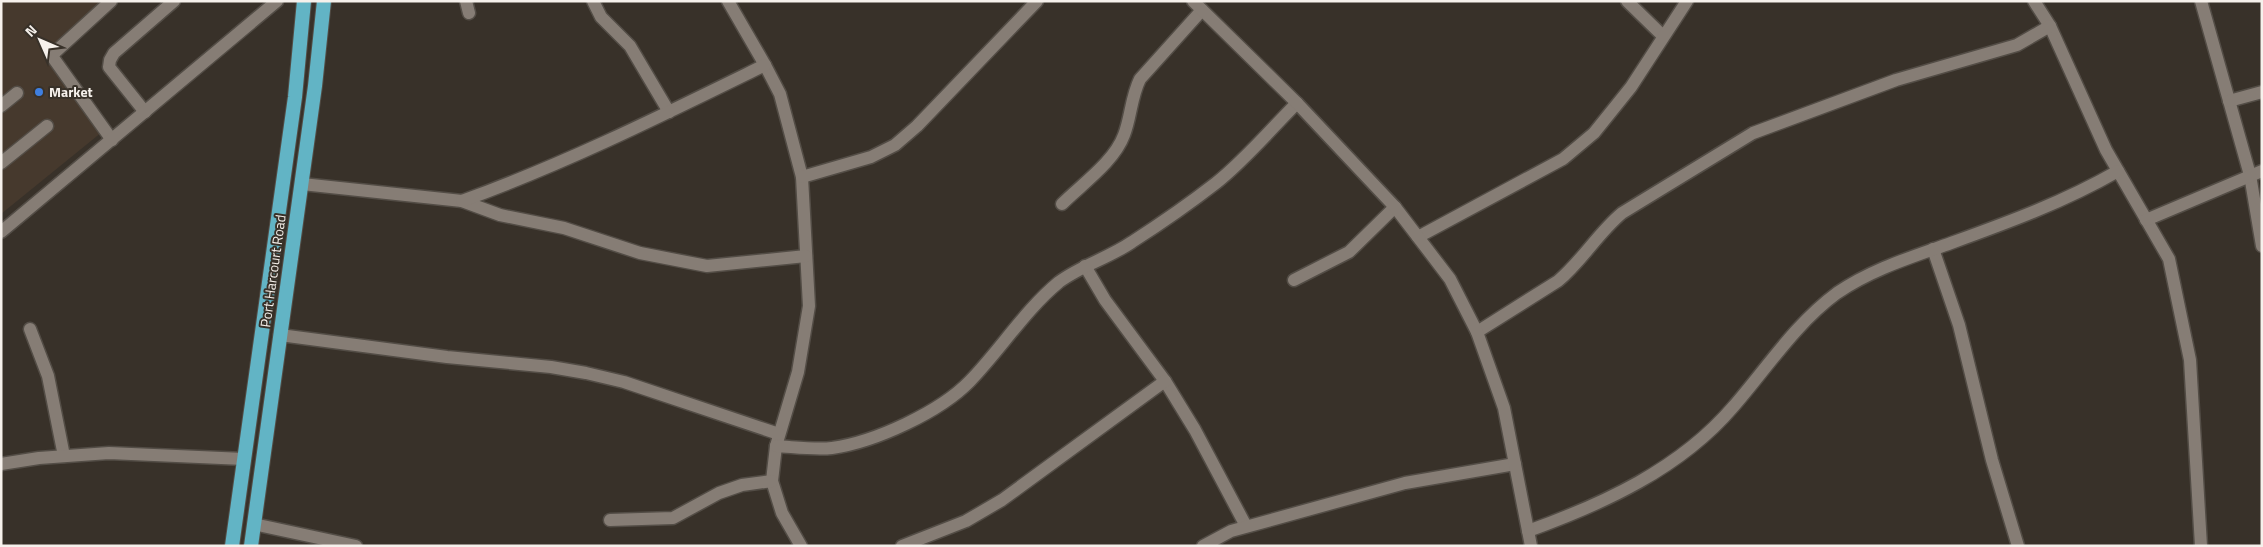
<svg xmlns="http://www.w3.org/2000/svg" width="2263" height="547" font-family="'Titillium Web',sans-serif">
<rect width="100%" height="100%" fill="#383129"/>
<polygon fill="#46392d" points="1,1 109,1 51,52 102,132 1,214"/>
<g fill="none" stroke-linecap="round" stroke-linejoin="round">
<g stroke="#534d46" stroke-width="15">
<g id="minor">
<polyline points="111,1 53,54 54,59 112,140"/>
<polyline points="466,1 469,13"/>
<polyline points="593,1 601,17 630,46 669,112"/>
<polyline points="728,1 765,65 780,94 802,177 809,306 798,372 776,446 772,481 782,513 801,546"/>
<polyline points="1627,1 1663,36"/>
<polyline points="2034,1 2050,26 2106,150 2169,259 2190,360 2201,546"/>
<polyline points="2201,1 2250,175 2262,246"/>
<polyline points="2229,101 2262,92"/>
<polyline points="1,106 17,93"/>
<polyline points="145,112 109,67 110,60 114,53 174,1"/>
<polyline points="1,163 47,126"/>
<polyline points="802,177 871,157 895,145 917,126 1037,1"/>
<polyline points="302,184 462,201 500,215 564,228 640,253 707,266 806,256"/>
<path d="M462 201C567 163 665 114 765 65"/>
<path d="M1062 204C1082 184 1114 162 1124 135 1131 117 1131 97 1140 79L1202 10"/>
<polyline points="2146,220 2262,171"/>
<polyline points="1418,237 1563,159 1594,133 1631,87 1687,1"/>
<polyline points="1933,249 1959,325 1992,460 2018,546"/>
<polyline points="1085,266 1105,300 1165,381 1195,430 1246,526"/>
<polyline points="1294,280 1349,252 1395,207"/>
<polyline points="30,329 48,376 64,456"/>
<path d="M1477 332 1558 281C1582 261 1598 233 1622 213L1753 133 1896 80 2017 45 2050 26"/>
<polyline points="280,335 447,357 551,367 586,373 624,382 779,434"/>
<path d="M776 446C794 447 815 450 832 448 875 442 940 412 970 381 1001 349 1025 310 1059 282 1082 265 1109 258 1132 242 1160 224 1189 204 1216 183 1245 160 1270 130 1297 103"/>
<polyline points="1,464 39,458 109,453 244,459"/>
<polyline points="610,520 673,518 719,493 742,485 772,481"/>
<polyline points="254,524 356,546"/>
<path d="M1528 531C1603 504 1680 469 1733 407 1767 368 1795 324 1837 293 1872 269 1912 257 1951 243 2009 222 2064 202 2118 171"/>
<polyline points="902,546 966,521 1002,500 1165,381"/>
<polyline points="1203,546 1231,531 1405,483 1515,464"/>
</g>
</g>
<g stroke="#534d46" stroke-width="15">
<g id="tertiary">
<polyline points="1193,1 1297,103 1395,207 1450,279 1477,332 1504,408 1531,546"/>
<polyline points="1,232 277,1"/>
</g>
</g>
<g stroke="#534d46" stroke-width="16">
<g id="trunk">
<polyline points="232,546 295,97 304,1"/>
<polyline points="251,546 315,86 324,1"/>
</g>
</g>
<use href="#minor" stroke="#867d75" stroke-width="12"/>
<use href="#tertiary" stroke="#867d75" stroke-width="12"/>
<use href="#trunk" stroke="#62b4c5" stroke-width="14"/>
</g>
<circle fill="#3f7fe0" stroke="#383129" stroke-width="2" cx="39" cy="92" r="5"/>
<g text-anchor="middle" stroke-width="4" stroke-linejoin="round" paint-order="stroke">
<g font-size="14" font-weight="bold" fill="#f6f1ec" stroke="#383129" text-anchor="start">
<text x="49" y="97">Market</text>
</g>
<g font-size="14" fill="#f6f1ec" stroke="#383129">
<text transform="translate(273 271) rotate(-82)" y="5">Port Harcourt Road</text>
</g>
</g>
<rect width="2263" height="547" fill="none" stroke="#f6f1ec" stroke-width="5"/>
<g transform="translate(40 40) rotate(315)" stroke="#383129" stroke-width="4" paint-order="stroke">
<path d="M0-4L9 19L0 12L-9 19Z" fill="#f6f1ec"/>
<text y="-8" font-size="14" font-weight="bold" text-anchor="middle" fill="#f6f1ec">N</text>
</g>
</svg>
